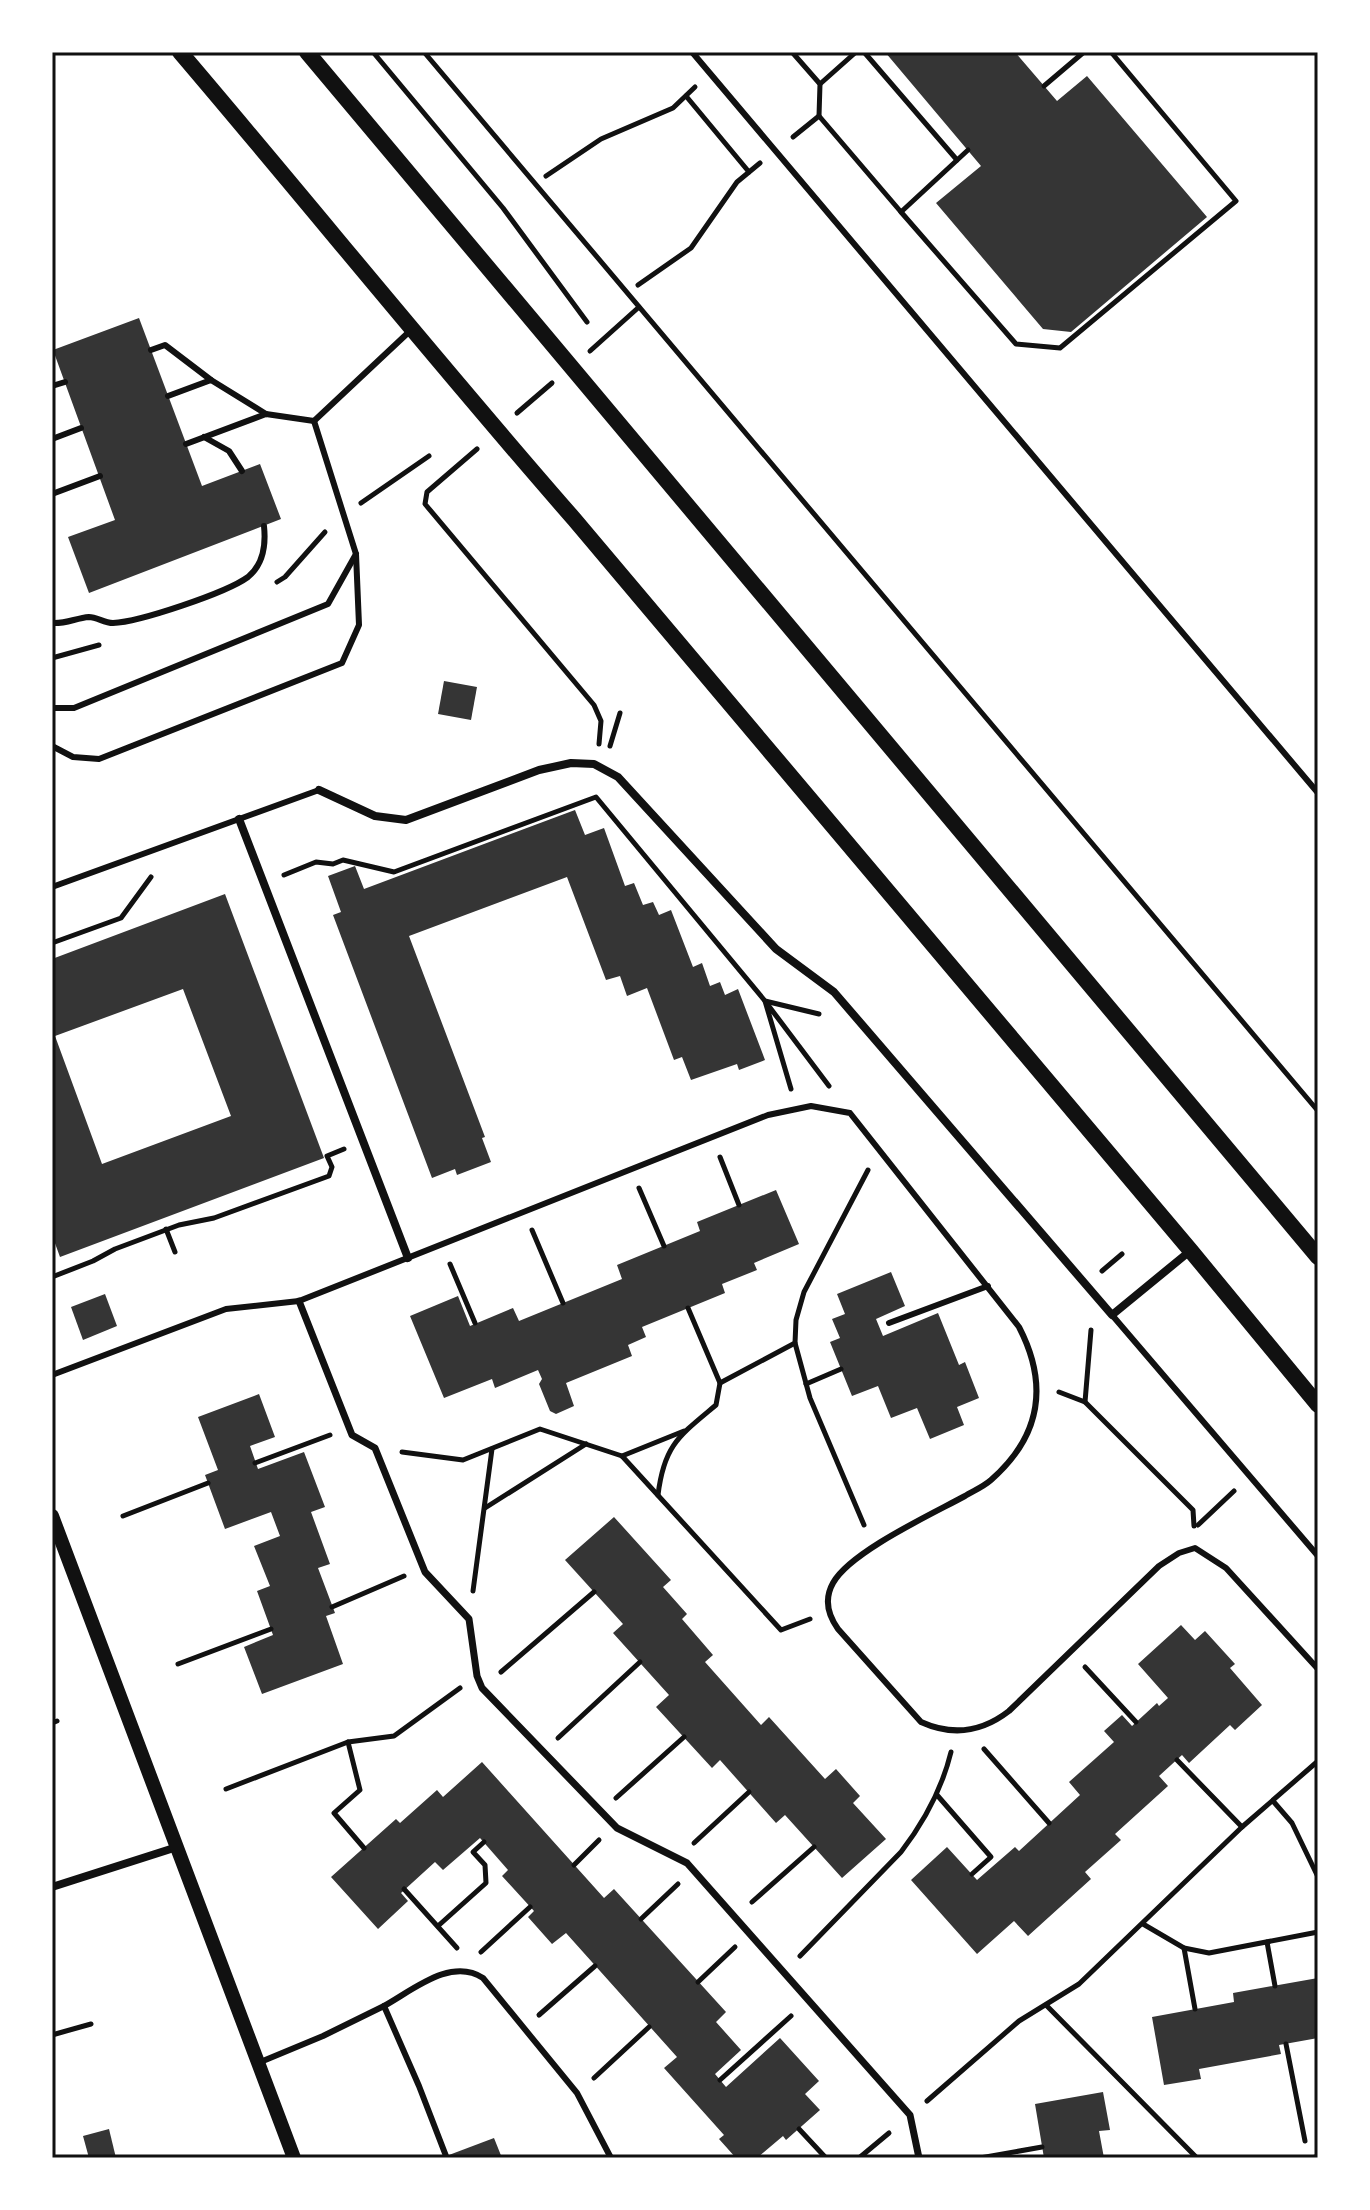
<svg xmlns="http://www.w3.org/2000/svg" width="1370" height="2210" font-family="'Roboto Serif',serif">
<rect width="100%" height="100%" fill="#fff"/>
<g fill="#353535" fill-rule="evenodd">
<polygon points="885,52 1015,52 1057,101 1087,76 1207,217 1071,332 1043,329 936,203 981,166"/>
<polygon points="139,318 202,486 260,464 281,519 89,593 68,537 115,520 53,350"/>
<polygon points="444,681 477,687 471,720 438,714"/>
<polygon points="575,810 585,835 604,828 625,886 634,883 643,905 653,902 659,915 671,910 693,967 702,963 710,986 720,982 725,995 738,989 765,1060 739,1070 737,1064 691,1080 682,1057 674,1060 647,988 627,996 620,976 606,980 567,877 409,936 485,1137 482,1138 491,1162 457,1175 455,1169 432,1178 333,915 341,912 328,876 355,866 364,889"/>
<path d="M225 894 324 1158 60 1257 52 1235V959ZM183 989 231 1116 102 1164 55 1036Z"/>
<polygon points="776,1190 799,1244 754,1263 757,1270 722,1284 725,1293 642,1327 646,1337 628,1345 632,1356 566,1383 574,1406 556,1414 550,1411 539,1384 542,1379 538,1370 495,1388 492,1379 444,1398 410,1316 458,1296 470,1326 513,1308 519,1321 622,1279 617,1265 700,1231 697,1222"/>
<polygon points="891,1272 905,1306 876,1319 883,1336 938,1313 959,1365 965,1362 979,1398 957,1407 964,1425 930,1439 917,1408 891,1418 878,1386 852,1396 830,1342 840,1338 832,1319 845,1314 837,1294"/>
<polygon points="105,1294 117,1326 83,1340 71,1307"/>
<polygon points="259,1394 275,1437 250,1446 258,1469 304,1452 325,1507 311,1512 330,1564 318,1568 335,1613 326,1616 343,1664 262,1694 244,1647 273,1635 257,1591 270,1586 254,1546 280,1536 271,1512 225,1529 205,1475 218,1470 198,1417"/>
<polygon points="614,1517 671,1580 663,1587 687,1614 682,1619 713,1655 705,1662 761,1725 769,1717 825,1779 836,1769 860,1796 853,1803 886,1839 842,1878 785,1815 776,1823 720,1760 712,1768 656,1707 669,1695 613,1633 623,1624 565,1560"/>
<polygon points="1181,1625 1195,1640 1205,1631 1235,1664 1230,1668 1262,1705 1235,1730 1230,1725 1189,1763 1182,1755 1159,1776 1168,1786 1115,1834 1121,1840 1085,1872 1091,1879 1028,1936 1014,1921 977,1954 911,1880 947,1847 977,1880 1015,1847 1019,1851 1080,1795 1069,1782 1114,1742 1104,1731 1122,1715 1132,1726 1157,1703 1159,1706 1168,1698 1138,1664"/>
<polygon points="482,1762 604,1898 614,1889 726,2012 716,2022 741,2050 715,2074 726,2087 780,2038 819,2081 805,2094 820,2110 786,2140 783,2136 757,2158 736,2158 719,2139 724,2135 664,2068 677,2057 566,1933 552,1944 528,1917 534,1911 502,1876 508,1870 480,1838 443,1870 435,1862 401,1893 408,1901 378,1929 331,1877 396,1819 400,1823 437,1790 443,1797"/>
<polygon points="1318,1978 1318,2038 1279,2045 1281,2054 1199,2069 1201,2079 1164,2085 1152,2017 1234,2002 1233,1993"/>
<polygon points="1103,2092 1110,2130 1099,2131 1104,2158 1044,2158 1035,2104"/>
<polygon points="109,2129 116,2158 89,2158 83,2136"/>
<polygon points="494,2138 502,2158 441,2158"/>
</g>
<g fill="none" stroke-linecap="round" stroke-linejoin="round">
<g stroke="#111" stroke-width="5">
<polyline points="373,52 503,208 587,322"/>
<polyline points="424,52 1318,1111"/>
<polyline points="792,52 820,84 819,116"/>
<polyline points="864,52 957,160"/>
<polyline points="820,84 856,52"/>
<polyline points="1044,86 1084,52"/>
<polyline points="686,96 749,172"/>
<polyline points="793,137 819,116 901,212 968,150"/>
<polyline points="546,176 601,139 673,108 695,87"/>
<polyline points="901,212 1016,344 1060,348 1236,201 1111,52"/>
<polyline points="638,285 691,248 737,182 760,163"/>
<polyline points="590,351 639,307"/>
<polyline points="517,413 552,383"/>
<polyline points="477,449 427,492 425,504 594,705 601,721 599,744"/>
<polyline points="361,503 429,456"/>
<polyline points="277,582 285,577 325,532"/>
<polyline points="52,658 99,645"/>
<polyline points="610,746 620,713"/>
<polyline points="284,875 316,862 333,864 343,860 394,872 596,797 765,1001 819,1014"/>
<polyline points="52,943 121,918 151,877"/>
<polyline points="791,1089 765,1001 829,1086"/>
<polyline points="720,1157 739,1205"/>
<polyline points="639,1188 664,1246"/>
<polyline points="166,1229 175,1252"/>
<polyline points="532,1230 563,1303"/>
<polyline points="450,1264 475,1323"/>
<polyline points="1102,1271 1122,1254"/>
<polyline points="52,1277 93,1261 115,1249 179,1225 214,1218 329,1176 332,1167 327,1156 344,1149"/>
<polyline points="1091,1330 1085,1402 1193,1510 1194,1526"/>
<polyline points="795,1343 810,1398 864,1525"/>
<polyline points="720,1383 795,1343 796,1320 804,1292 868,1170"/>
<polyline points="806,1384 841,1369"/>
<polyline points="1059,1392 1085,1402"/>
<polyline points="402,1452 463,1460 540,1429 622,1456 781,1630 810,1619"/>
<polyline points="622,1456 684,1431"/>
<polyline points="255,1463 330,1435"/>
<path d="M658 1495C664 1445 679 1436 716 1405L720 1383 688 1308"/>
<polyline points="485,1508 586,1444"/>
<polyline points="123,1516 208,1483"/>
<polyline points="1198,1525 1234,1491"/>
<polyline points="473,1591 492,1449"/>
<polyline points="332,1607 404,1576"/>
<polyline points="178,1664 271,1629"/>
<polyline points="1085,1667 1136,1722"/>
<polyline points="501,1672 594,1592"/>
<polyline points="52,1723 57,1721"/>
<polyline points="558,1738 640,1662"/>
<polyline points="348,1742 360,1790 334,1813 364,1848"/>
<polyline points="984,1749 1049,1823"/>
<polyline points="1177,1760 1242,1827"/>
<polyline points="226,1789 348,1742 394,1736 460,1688"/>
<polyline points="937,1795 991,1857 972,1874"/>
<polyline points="616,1798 684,1737"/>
<polyline points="1273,1801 1292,1823 1318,1877"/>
<polyline points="694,1843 749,1792"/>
<polyline points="574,1865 599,1840"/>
<polyline points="404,1889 457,1948"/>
<polyline points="752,1902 814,1847"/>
<polyline points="641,1919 678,1884"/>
<polyline points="1143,1924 1184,1948 1209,1953 1318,1932"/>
<polyline points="438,1926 486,1883 485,1865 473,1852 484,1842"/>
<polyline points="1267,1942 1275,1986"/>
<polyline points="1184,1948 1195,2009"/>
<polyline points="481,1952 530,1907"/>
<path d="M800 1956 901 1852C924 1822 942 1789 951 1752"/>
<polyline points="698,1982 735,1947"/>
<polyline points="1046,2005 1197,2158"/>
<polyline points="539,2015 595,1966"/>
<polyline points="52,2035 91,2024"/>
<polyline points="1286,2044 1305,2141"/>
<polyline points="594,2078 649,2027"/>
<polyline points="720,2080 791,2016"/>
<polyline points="927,2101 1019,2021 1079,1984 1242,1827 1318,1761"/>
<polyline points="799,2129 826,2158"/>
<polyline points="859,2158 889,2133"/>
<polyline points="980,2158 1042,2147"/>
</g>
<g stroke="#111" stroke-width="6">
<polyline points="692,52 1318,793"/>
<polyline points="151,350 165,345 211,380"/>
<polyline points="52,386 65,382"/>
<polyline points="168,396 211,380 266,414"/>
<polyline points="314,421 411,330"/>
<polyline points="204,437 229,451 242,471"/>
<polyline points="52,439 81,428"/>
<polyline points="186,444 266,414 314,421"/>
<polyline points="52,494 100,476"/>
<path d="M52 623C66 624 76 618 89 617 97 617 104 623 113 623 139 622 226 593 248 577 264 564 266 545 264 526"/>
<polyline points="52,708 74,708 328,604 356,554"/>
<polyline points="52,746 73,757 99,759 342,663 359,625 356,554 314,421"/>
<polyline points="52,887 319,790"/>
<polyline points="1112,1315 1318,1556"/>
<polyline points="889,1323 988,1286"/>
<path d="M52 1375 226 1309 299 1301 768 1115 811 1106 850 1113 1019 1327C1049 1385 1041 1436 991 1480 983 1487 973 1491 965 1496 932 1514 850 1552 833 1583 824 1599 828 1615 838 1629L921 1722C952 1736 982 1732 1009 1711L1159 1566 1179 1553 1195 1548 1226 1568 1318 1669"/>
<path d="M384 2006C413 1990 451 1957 483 1978L577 2093 611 2158"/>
<polyline points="258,2063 323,2036 384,2006 419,2086 446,2156"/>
<polyline points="1314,2158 1318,2157"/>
</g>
<polyline stroke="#111" stroke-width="7" points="299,1301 352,1435 375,1448 425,1572 469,1619 477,1676 482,1688 617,1828 687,1863 910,2115 919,2158"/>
<g stroke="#111" stroke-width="8">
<polyline points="319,790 375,816 406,820 539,770 571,763 594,764 618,777 776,949 834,992 1112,1315 1190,1251"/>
<polyline points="239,819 408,1258"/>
<polyline points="52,1887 177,1847"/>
</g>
<polyline stroke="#111" stroke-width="14" points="52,1516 294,2158"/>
<g stroke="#111" stroke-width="16">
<path d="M180 52C312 207 440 366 574 519L1191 1251 1318 1405"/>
<polyline points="307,52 1318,1257"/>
</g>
</g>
<rect width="1370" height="2210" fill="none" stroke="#ffffff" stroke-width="108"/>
<rect x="54" y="54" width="1262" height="2102" fill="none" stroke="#111" stroke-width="3"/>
</svg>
